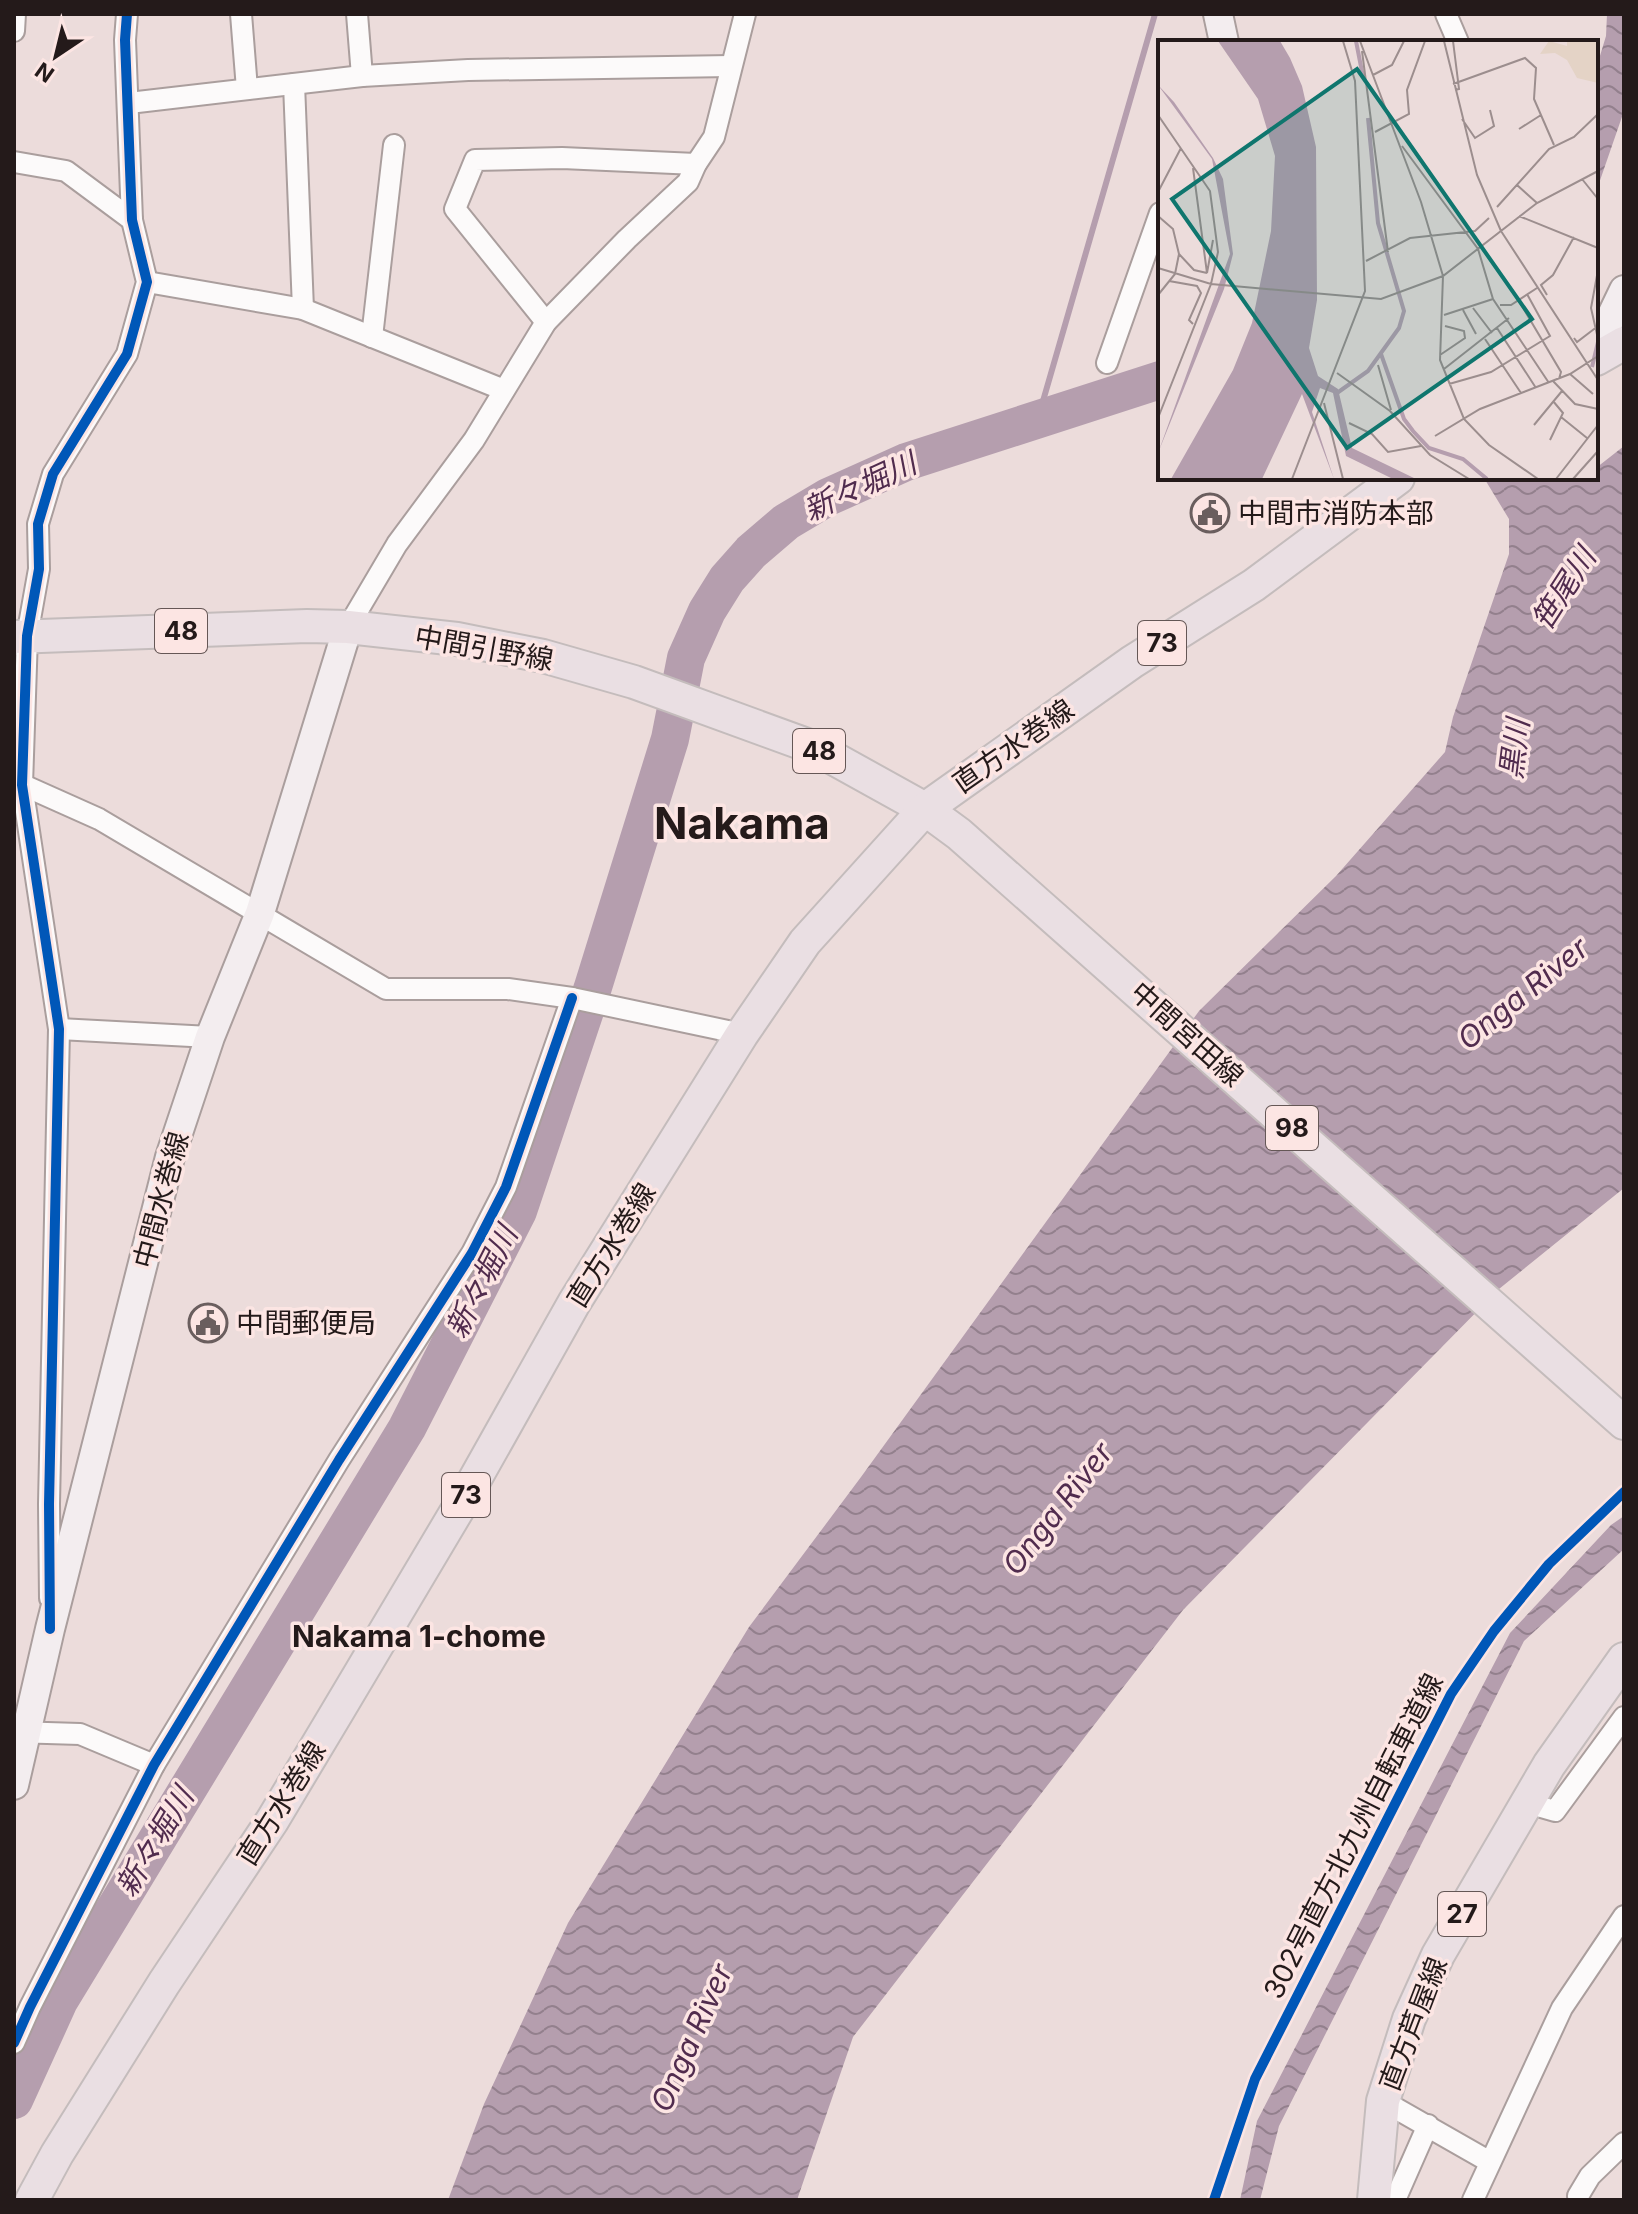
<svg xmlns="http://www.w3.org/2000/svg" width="1638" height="2214" font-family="Inter,'Noto Sans JP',sans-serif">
<defs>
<pattern id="water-waves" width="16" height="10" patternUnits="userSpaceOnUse" patternTransform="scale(2)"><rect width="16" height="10" fill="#b59eae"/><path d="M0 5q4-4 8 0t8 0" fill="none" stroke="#93808d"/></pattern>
</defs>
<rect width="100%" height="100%" fill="#ecdcdb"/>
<g fill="url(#water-waves)">
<polygon points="1607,14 1624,14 1624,111 1596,192 1596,69 1606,36"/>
<polygon points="1624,446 1624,1188 1499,1289 1183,1610 853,2037 797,2200 448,2200 484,2104 568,1923 749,1627 861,1477 1199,1011 1336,876 1445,752 1453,717 1509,554 1509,519 1484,478 1596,478 1596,468"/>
<polygon points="1624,1516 1624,1549 1524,1641 1279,2126 1260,2200 1240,2200 1257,2121 1510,1633 1611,1525"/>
</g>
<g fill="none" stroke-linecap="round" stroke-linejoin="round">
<polyline stroke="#b59eae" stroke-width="6" points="1043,417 1043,401 1155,14"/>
<polyline stroke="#b59eae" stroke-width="38" points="14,2100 59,2001 407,1428 518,1211 593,987 670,739 686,658 707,611 727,579 751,552 786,522 828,497 906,462 1160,380"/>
<g stroke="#aa9e9d" stroke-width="24">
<g id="street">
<polyline points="241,14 247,89"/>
<polyline points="357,14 362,76"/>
<polyline points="1446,14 1458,42"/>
<polyline points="14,31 15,14"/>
<polyline points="294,84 303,309"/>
<polyline points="129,103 362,76 468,70 731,66"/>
<polyline points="14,162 66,171 132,220"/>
<polyline points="147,282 303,309 504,390"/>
<polyline points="546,322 455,209 475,160 562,158 696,164"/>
<polyline points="372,337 394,145"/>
<polyline points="1107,363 1160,213"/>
<polyline points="348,627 397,544 474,440 546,322 627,239 688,182 696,164 714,137 745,14"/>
<polyline points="14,781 99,819 386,989 508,989 572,998 742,1034"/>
<polyline points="59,1029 210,1037"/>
<polyline points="50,1598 49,1504 59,1029 22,785 27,636 39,569 38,524 53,474 127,354 147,282 132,220 125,40 127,14"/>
<polyline points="14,1732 80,1734 154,1765"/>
<polyline points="1527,1803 1555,1811 1624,1717"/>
<polyline points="14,2043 30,2007 154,1765 339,1460 472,1253 506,1187 572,998"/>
<polyline points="1383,2101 1490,2162"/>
<polyline points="1578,2196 1590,2176 1624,2143"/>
<polyline points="1395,2200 1428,2125"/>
<polyline points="1473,2200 1562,2008 1624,1916"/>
</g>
</g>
<g stroke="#aa9e9d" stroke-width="32">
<g id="secondary">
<polyline points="1218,14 1224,42"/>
<polyline points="1596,348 1624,290"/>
<polyline points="14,1785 50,1629 170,1157 210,1037 260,913 348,627"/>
</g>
</g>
<g stroke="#c4bcbc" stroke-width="36">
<g id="primary">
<polyline points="1596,359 1624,343"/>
<polyline points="14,637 307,626 348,627 457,639 543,656 634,682 815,748 925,809 959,834 1624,1423"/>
<polyline points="32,2200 57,2154 164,1983 272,1821 339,1709 461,1504 574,1303 742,1034 805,942 925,809 1132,662 1254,585 1398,478"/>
<polyline points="1374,2200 1383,2101 1409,2019 1438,1955 1549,1765 1624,1659"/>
</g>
</g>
<use href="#street" stroke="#fcfafa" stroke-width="20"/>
<use href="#secondary" stroke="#f3edef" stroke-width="28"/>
<use href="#primary" stroke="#eadfe3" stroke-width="32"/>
<g stroke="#fce5e3" stroke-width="15">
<g id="cycleway">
<polyline points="50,1629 49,1504 59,1029 22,785 27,636 39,569 38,524 53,474 127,354 147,282 132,220 125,40 127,14"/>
<polyline points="14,2043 30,2007 154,1765 339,1460 472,1253 506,1187 572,998"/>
<polyline points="1214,2200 1255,2079 1451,1694 1494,1631 1549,1564 1624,1492"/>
</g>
</g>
<use href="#cycleway" stroke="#0057b8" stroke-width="10"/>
</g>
<defs>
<g id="civic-ring" transform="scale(2)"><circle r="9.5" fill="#fce5e3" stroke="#6a5e5e" stroke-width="1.5"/><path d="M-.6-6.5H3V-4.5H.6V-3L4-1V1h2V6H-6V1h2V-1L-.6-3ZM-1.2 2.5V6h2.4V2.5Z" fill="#6a5e5e"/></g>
</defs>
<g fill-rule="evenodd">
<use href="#civic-ring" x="1210" y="513"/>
<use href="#civic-ring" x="208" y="1323"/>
</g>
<g text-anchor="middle" stroke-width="7" stroke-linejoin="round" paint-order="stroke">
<g fill="#fce5e3" stroke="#655756" stroke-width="2">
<rect x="155" y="609" width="52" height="44" rx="6"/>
<rect x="1138" y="621" width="48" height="44" rx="6"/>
<rect x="793" y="729" width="52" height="44" rx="6"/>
<rect x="1266" y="1106" width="52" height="44" rx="6"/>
<rect x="442" y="1473" width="48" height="44" rx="6"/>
<rect x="1438" y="1892" width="48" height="44" rx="6"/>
</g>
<g font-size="26" font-weight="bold" fill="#241a1a">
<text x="181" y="640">48</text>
<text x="1162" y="652">73</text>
<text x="819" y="760">48</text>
<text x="1292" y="1137">98</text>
<text x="466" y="1504">73</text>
<text x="1462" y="1923">27</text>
</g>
<g font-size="28" fill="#241a1a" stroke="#fce5e3" text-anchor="start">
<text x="1238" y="523">中間市消防本部</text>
<text x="236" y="1333">中間郵便局</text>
</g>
<g font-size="28" fill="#241a1a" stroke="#fce5e3">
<text transform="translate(484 648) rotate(10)" y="10">中間引野線</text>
<text transform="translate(1013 746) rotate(-35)" y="10">直方水巻線</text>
<text transform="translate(1187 1034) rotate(42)" y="10">中間宮田線</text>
<text transform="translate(161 1200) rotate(-75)" y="10">中間水巻線</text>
<text transform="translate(611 1245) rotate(-58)" y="10">直方水巻線</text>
<text transform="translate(281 1803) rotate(-58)" y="10">直方水巻線</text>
<text transform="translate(1353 1836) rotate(-63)" y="10">302号直方北九州自転車道線</text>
<text transform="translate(1413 2024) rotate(-69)" y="10">直方芦屋線</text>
</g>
<g font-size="30" font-style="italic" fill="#512c4e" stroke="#fce5e3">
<text transform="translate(860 487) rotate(-25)" y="10">新々堀川</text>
<text transform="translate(1564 589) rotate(-57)" y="10">笹尾川</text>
<text transform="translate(1515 749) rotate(-83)" y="10">黒川</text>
<text transform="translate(1523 994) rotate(-39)" y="10">Onga River</text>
<text transform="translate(482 1282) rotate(-63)" y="10">新々堀川</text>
<text transform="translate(1058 1509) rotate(-52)" y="10">Onga River</text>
<text transform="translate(155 1842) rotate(-59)" y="10">新々堀川</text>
<text transform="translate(692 2038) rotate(-66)" y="10">Onga River</text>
</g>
<g font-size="30" font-weight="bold" fill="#241a1a" stroke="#fce5e3">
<text x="419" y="1647">Nakama 1-chome</text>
</g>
<g font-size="44" font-weight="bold" fill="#241a1a" stroke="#fce5e3">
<text x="742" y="839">Nakama</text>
</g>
</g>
<g transform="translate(1158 40)">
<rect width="440" height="440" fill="#ecdcdb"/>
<path d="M391 1 409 6V1H440V43L419 38 409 20 397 13 382 14Z" fill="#e4d3c6"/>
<path d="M60 1H122L132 18 144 46 158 107 159 260 151 308 160 336 180 349 194 408 258 439H235L188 416 175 353 162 348 154 372 176 439 144 354 104 439H13L75 330 94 283 113 191 117 116 100 59ZM0 45 16 62 55 118 65 139 75 214 66 249 0 413 72 214 54 119Z" fill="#b59eae"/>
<path fill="none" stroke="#b59eae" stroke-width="4" d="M198 1 205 37M223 314 246 379 255 391 271 408 305 419 329 439M434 327 440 302M179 353 210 331 241 288 246 271 220 183 210 78"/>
<path fill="none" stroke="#9c8e8e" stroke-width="2" d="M202 1 263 162 285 236M286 1 319 135 343 191M295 1 301 49 297 50M204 11 230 212M215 35 234 25 246 1M295 44 367 18 378 28 376 59 396 105M0 75 52 151 60 212 53 244 0 378M304 79 317 98 336 86 332 70M361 89 383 75M217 92 251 74 249 50 267 1M244 106 320 209 335 259 391 343M35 128 49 233M424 139 440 159M359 145 379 163M0 152 23 108M339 167 391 109 416 97 440 74M0 176 15 189 21 214 36 230 49 233M361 176 440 208M343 191 440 340M208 221 252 198 317 191 331 178M0 228 53 244 223 259 285 236 379 163 440 131M440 230 433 268 440 299M49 233 55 200M285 236 282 320 306 379 331 405 380 439M11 241 39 246 43 253 31 280 35 284M0 255 17 234 21 214M389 255 383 245 395 235 416 197M361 261 403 332 401 339M342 265H353L379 248M315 268 334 293M305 270 318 294M286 275 335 259M339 288 378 348M416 298 419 302 440 286M327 299 363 353M282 315 307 298 306 291 287 286M220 325 233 370M286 329 351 278M179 333 232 371 272 415 311 439M412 334 435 354M395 341 417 364 440 369M291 344 333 332 392 296 369 254M166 363 185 439M403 377 429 398M191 383 214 394 230 412 263 406M376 385 404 351M277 396 322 369 412 334 440 316M392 400 405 373 395 361M134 439 207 251 197 41 185 1M398 439 440 385M415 439 440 411"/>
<path fill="#0f766e" fill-opacity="0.15" stroke="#0f766e" stroke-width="4" d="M199 29 374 279 189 408 14 159Z"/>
<rect width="440" height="440" fill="none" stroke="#241a1a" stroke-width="4"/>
</g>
<rect width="1638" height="2214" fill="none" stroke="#241a1a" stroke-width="32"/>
<g transform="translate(56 56) rotate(215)" stroke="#fce5e3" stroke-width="6" paint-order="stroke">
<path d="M0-6L14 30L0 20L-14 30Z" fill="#241a1a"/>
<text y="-12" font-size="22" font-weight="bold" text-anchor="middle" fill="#241a1a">N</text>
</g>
</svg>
